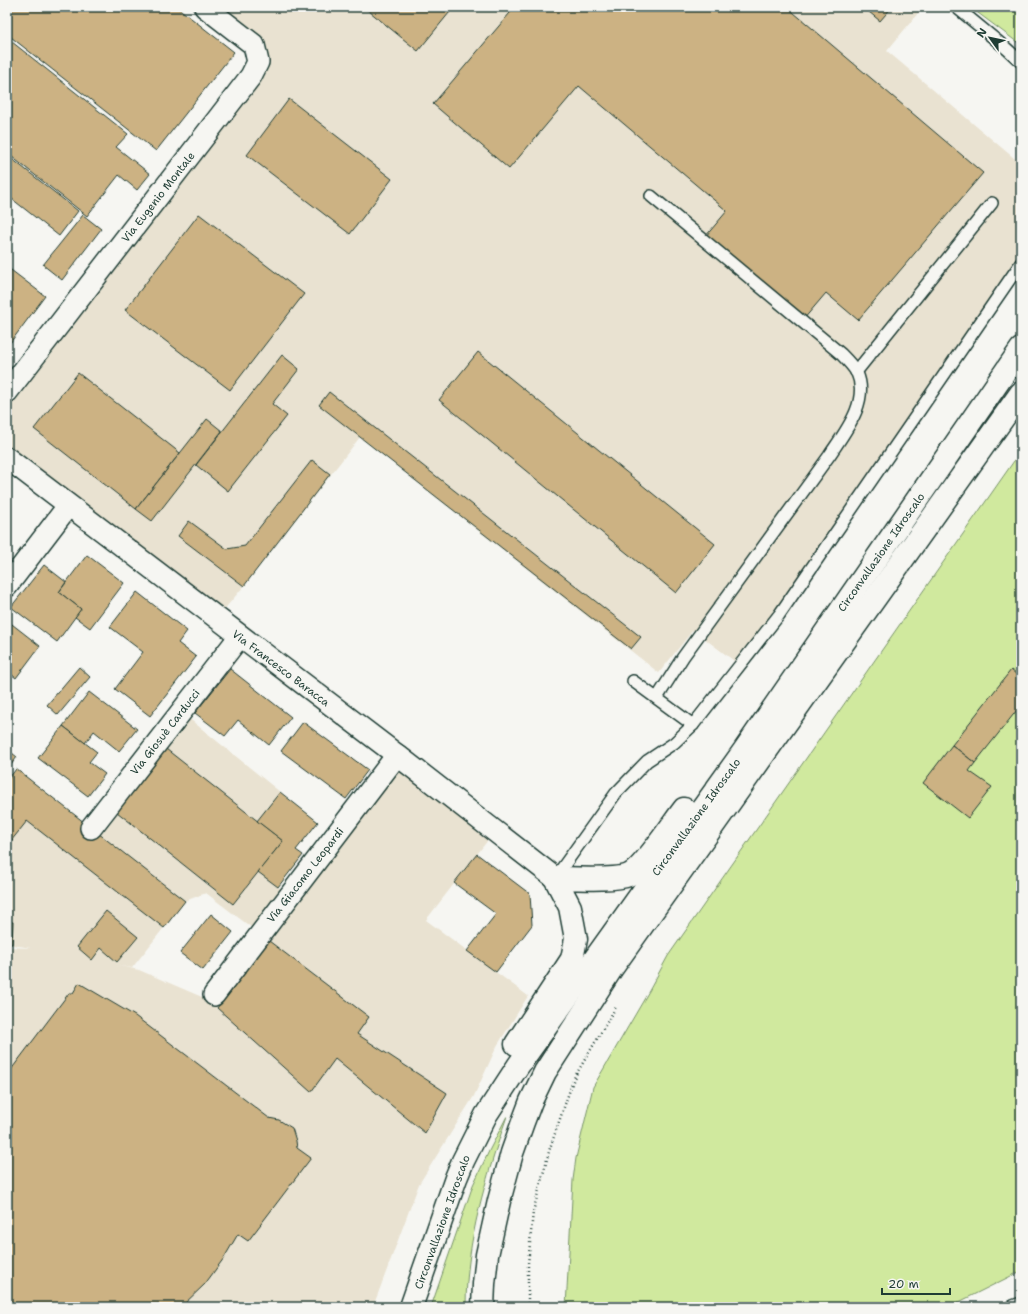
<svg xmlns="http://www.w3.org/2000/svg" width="1028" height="1314" font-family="'Shantell Sans',sans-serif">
<rect width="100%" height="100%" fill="#f6f6f2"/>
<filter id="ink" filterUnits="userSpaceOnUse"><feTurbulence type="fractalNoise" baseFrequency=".025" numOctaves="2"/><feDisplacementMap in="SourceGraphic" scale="8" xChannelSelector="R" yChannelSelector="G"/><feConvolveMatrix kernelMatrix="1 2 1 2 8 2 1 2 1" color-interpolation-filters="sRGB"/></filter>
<g filter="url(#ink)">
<g fill="#e9e2d1" fill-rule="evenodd">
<polygon points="205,7 923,7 887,51 1021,164 1021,263 741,666 693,630 659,673 360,437 244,586 216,619 7,458 7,392 258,62"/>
<path d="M181 712 280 792 257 821 283 841 258 872 289 895 397 755 495 831 426 920 528 996 497 1046 474 1096 419 1184 373 1307H7V947L31 948 7 944V781L90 827ZM206 893 260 934 209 1000 139 970 116 965 132 968 185 901Z"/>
</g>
<g fill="#d0e99e" stroke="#789369">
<polygon points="970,7 1021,7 1021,45"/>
<polygon points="1021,451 1021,1271 949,1307 566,1307 573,1180 576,1158 593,1087 649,991 668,956"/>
<path d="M507 1116C486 1178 466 1241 466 1307H431L473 1185 490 1149Z"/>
</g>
<g fill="#ccb283" stroke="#1f3d34">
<polygon points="7,7 177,7 234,52 156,151 7,34"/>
<polygon points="364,7 454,7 418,51"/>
<polygon points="515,7 787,7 983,173 858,320 826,293 803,320 705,237 727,211 579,86 509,169 433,104"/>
<polygon points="863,7 892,7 880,21"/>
<polygon points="7,38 128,134 116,147 150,174 137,190 119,175 87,216 7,153"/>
<polygon points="289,99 392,179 350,234 247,155"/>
<polygon points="7,155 78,211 59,236 7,195"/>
<polygon points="199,214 304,294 230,390 125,310"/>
<polygon points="83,215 101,229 62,280 43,265"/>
<polygon points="7,267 45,296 7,347"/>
<polygon points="478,352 715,544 676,593 439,400"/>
<polygon points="282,355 299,369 272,404 287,416 228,491 196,465"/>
<polygon points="78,373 180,453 136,509 34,429"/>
<polygon points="329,392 641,637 631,649 319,405"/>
<polygon points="207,419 222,431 152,521 136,509"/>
<polygon points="312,460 330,474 244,586 178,536 189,521 227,549 245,546"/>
<polygon points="87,555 124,583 90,628 75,617 81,609 59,592"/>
<polygon points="44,565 66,582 59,592 81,609 57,642 11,607"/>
<polygon points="137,592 187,631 178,643 196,657 150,716 115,689 143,652 110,627"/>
<polygon points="8,621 40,646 16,678 7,671"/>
<polygon points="79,667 90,677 58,715 47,705"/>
<polygon points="230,669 291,717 269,745 238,720 225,736 195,713"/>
<polygon points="1011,670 1021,678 1021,705 975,763 952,745"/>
<polygon points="89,692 137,729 119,751 94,731 85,743 63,726"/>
<polygon points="303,722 368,770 346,799 281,751"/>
<polygon points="63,726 97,752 89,762 105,774 88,796 38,758"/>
<polygon points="952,745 975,763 969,771 992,787 968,818 923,783"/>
<polygon points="7,749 17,757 7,770"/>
<polygon points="166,749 283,841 233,904 117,812"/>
<polygon points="16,769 185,901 164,928 27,821 7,846 7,781"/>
<polygon points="280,792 318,822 296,850 303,855 278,887 258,872 283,841 257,821"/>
<polygon points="477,854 530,894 532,925 496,972 467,951 496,914 454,883"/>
<polygon points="106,911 138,937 117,962 101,948 92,960 77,947"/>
<polygon points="211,914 233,932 203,970 180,953"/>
<polygon points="7,922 13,922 12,944 7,944"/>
<polygon points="269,941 369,1017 357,1034 447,1093 425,1133 335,1059 311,1092 217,1008"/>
<polygon points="79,983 135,1016 269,1118 279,1120 292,1128 296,1141 297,1148 311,1158 248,1241 238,1234 224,1258 205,1284 181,1307 7,1307 7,1075 69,993 73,993"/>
</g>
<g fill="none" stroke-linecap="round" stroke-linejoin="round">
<g stroke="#1f3d34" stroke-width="14">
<g id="service">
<polyline points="956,7 1007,49 1021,62"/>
<path d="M651 196 841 354C847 360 853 366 857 373 870 402 844 433 829 456L683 657 657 698"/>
<polyline points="856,372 992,203"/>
<polyline points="633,681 693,725"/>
<polyline points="555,878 616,793 647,761 674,743 693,725 779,615 1021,263"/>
<polyline points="1010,1307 1021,1303"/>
</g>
</g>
<g stroke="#1f3d34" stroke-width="24">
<g id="minor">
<polyline points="7,392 251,76 258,62 254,45 205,7"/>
<polyline points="7,458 397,755 555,878"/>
<polyline points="7,586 68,506"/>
<polyline points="91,828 240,636"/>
<polyline points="214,995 397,755"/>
</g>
</g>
<g stroke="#1f3d34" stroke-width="25">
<g id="primary">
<path d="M516 1044 572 959 576 939 570 907 555 878C572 878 614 881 629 875 643 869 673 823 684 809"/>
<polyline points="411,1307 456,1178 463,1161 486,1115 518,1066 743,752 1021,349"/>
<polyline points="483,1307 484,1284 487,1255 499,1201 512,1153 523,1122 531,1101 545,1072 612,968 1021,393"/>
</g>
</g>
<polyline stroke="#1f3d34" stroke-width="2.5" stroke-dasharray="1 3" stroke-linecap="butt" points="528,1307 528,1264 533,1212 550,1148 574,1078 616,1007"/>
<use href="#service" stroke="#f6f6f2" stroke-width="11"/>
<use href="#minor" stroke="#f6f6f2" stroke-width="21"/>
<use href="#primary" stroke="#f6f6f2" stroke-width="22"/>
</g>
</g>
<g text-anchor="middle" stroke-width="3" stroke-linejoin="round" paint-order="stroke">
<g font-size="11" fill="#1f3d34" stroke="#f6f6f2">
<text transform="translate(158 197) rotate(-52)" y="4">Via Eugenio Montale</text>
<text transform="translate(881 552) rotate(-55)" y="4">Circonvallazione Idroscalo</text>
<text transform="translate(281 668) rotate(37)" y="4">Via Francesco Baracca</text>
<text transform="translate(165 732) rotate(-52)" y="4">Via Giosuè Carducci</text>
<text transform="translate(696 817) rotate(-54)" y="4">Circonvallazione Idroscalo</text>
<text transform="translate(305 875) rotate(-52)" y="4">Via Giacomo Leopardi</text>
<text transform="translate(442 1222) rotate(-70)" y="4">Circonvallazione Idroscalo</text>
</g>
</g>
<rect width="1028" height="1314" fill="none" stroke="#f6f6f2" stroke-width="24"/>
<rect x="12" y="12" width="1004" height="1290" fill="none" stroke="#1f3d34" stroke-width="1.5" filter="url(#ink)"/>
<g transform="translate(990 38) rotate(303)" stroke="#f6f6f2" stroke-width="3" paint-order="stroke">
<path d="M0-3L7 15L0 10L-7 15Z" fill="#1f3d34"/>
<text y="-6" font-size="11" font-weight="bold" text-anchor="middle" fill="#1f3d34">N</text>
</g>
<path d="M882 1288v6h68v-6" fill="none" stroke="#1f3d34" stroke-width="2"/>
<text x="888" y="1288" font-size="12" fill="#1f3d34" stroke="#f6f6f2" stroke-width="3" paint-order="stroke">20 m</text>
</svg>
